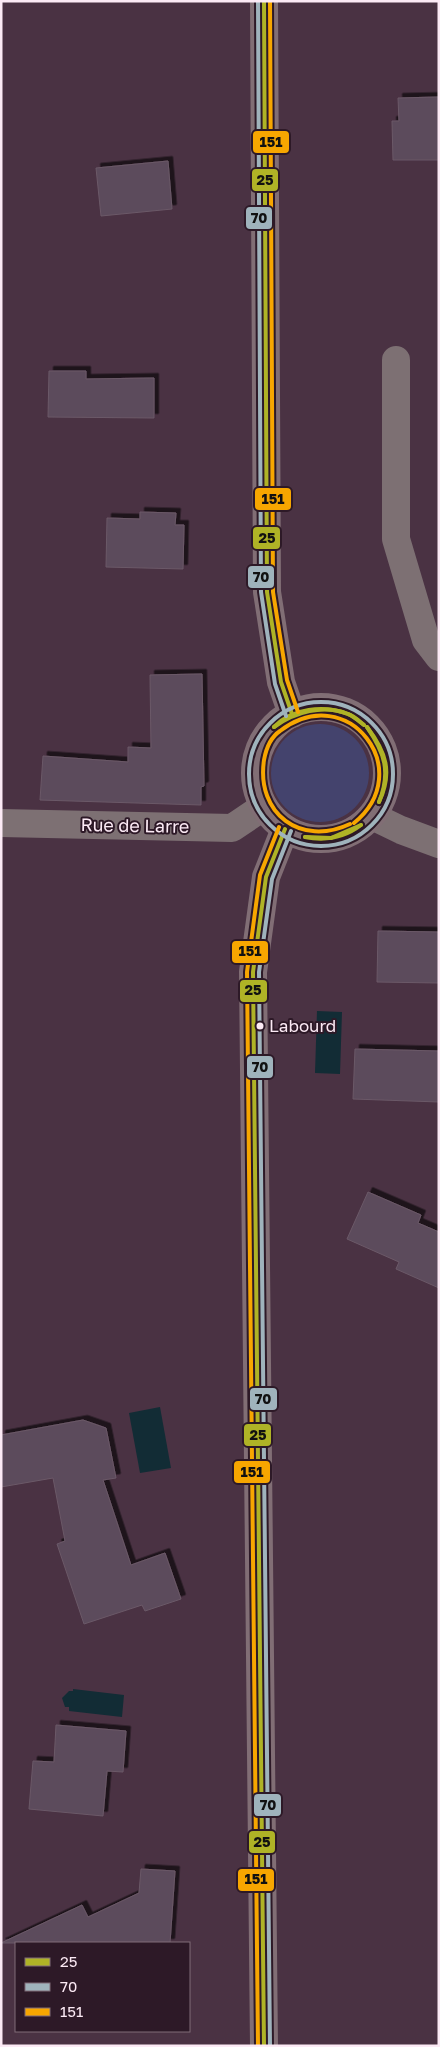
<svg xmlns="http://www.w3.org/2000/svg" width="440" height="2047" font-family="'Golos Text',sans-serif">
<defs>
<filter id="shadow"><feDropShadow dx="4.5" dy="-4.5" stdDeviation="0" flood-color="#0009"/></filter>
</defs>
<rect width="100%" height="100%" fill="#4a3243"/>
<circle fill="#44436d" cx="320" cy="773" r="49"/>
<g fill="#122c35">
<polygon points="317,1011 342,1012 340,1074 315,1073"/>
<polygon points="160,1407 171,1468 140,1473 129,1413"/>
<polygon points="73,1689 124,1695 122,1717 69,1711 69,1707 65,1707 62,1698 69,1691 73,1691"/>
</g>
<g fill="#5c4b5b" stroke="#6b5968" filter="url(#shadow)">
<polygon points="439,97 439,160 393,160 392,121 399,121 398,98"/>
<polygon points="168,161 172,209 101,216 96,168"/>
<polygon points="49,371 86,371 86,379 154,378 154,418 48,417"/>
<polygon points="140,512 176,513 175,525 184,525 183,569 106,567 107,518 140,519"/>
<polygon points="202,674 204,786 201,787 201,805 40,800 43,756 128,762 128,747 151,748 150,675"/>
<polygon points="378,931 439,932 439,983 377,982"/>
<polygon points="355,1049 439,1051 439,1102 353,1099"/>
<polygon points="368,1192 421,1215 418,1223 439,1232 439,1288 396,1269 399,1262 347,1239"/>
<polygon points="83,1420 106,1428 116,1478 103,1480 131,1565 165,1553 181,1599 145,1611 142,1605 84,1624 57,1544 65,1541 53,1478 1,1487 1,1435"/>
<polygon points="56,1725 126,1731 123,1772 107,1771 103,1816 29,1809 33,1761 54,1762"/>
<polygon points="141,1869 175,1871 170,1943 1,1943 82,1905 88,1917 139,1893"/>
</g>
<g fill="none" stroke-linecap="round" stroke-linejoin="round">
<g stroke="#7d7073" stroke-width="28">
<polyline points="396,360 396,539 426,640 439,657"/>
<polyline points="372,816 401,830 439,844"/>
<polyline points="1,823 232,828 263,807"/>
</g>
<g stroke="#816e75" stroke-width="28">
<polyline points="264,1 267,592 281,682 292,714"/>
<circle cx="321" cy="773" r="66"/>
<polyline points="264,2046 253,972 266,877 285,829"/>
</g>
<g stroke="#2d1927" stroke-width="8">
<g id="bus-1">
<polyline points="264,1 267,592 281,682 292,714"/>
<path d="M274 727C292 708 324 705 348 714 354 716 359 721 364 725"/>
<path d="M274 727C295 712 323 704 348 714 353 716 359 721 364 725"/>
<path d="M367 727C386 752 393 772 379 802"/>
<path d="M367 727C385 753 391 772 379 802"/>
<polyline points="305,837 331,838 361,825"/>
<path d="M305 837C325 841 344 838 361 825"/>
<polyline points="264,2046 253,972 266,877 285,829"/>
</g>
</g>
<g stroke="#2d1927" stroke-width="8">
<g id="bus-2">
<polyline points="258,1 261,592 275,684 286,716"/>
<circle cx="321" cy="774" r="72"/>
<polyline points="270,2046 259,972 272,879 291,831"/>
</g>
</g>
<g stroke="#2d1927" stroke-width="8">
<g id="bus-3">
<polyline points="270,1 273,592 287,680 298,712"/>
<path d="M350 824C301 847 256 814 264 760 266 749 271 737 280 731 348 679 418 771 354 823"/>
<polyline points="258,2046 247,972 260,875 279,827"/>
</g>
</g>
<use href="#bus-1" stroke="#afb326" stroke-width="4"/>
<use href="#bus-2" stroke="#9fb3bc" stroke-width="4"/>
<use href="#bus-3" stroke="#f7a600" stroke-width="4"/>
</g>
<circle fill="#fceaf5" stroke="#2d1927" stroke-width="2" cx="260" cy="1026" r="4.5"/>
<g text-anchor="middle" stroke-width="4" stroke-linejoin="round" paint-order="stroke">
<g font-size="17" fill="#fceaf5" stroke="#2d1927" text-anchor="start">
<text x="269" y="1032">Labourd</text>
</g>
<g font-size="18" fill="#fceaf5" stroke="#2d1927">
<text transform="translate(135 826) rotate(1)" y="6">Rue de Larre</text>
</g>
</g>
<g stroke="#2d1927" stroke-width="2">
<rect x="252" y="130" width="38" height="24" rx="5" fill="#f7a600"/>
<rect x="251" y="168" width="28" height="24" rx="5" fill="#afb326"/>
<rect x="245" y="206" width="28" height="24" rx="5" fill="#9fb3bc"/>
<rect x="254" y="487" width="38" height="24" rx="5" fill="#f7a600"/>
<rect x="252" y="526" width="29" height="24" rx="5" fill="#afb326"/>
<rect x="247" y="565" width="28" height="24" rx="5" fill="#9fb3bc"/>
<rect x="231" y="940" width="38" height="24" rx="5" fill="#f7a600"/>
<rect x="239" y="979" width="29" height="24" rx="5" fill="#afb326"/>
<rect x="246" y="1055" width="28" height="24" rx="5" fill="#9fb3bc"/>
<rect x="249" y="1387" width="29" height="24" rx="5" fill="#9fb3bc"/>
<rect x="243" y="1423" width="29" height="24" rx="5" fill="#afb326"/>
<rect x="233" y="1460" width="38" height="24" rx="5" fill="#f7a600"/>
<rect x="253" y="1793" width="29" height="24" rx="5" fill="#9fb3bc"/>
<rect x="248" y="1830" width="28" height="24" rx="5" fill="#afb326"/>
<rect x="237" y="1868" width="38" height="24" rx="5" fill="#f7a600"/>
</g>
<g font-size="14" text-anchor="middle" font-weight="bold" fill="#111">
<text x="271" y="147">151</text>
<text x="265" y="185">25</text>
<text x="259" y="223">70</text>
<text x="273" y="504">151</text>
<text x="267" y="543">25</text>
<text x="261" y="582">70</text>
<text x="250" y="956">151</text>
<text x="253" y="995">25</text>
<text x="260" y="1072">70</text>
<text x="263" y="1404">70</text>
<text x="258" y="1440">25</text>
<text x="252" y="1477">151</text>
<text x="268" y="1810">70</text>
<text x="262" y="1847">25</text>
<text x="256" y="1884">151</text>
</g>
<rect width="440" height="2047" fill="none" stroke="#fceaf5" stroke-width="5"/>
<rect x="15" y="1942" width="175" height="90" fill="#2d1927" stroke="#806d79"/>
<rect x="25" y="1958" width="25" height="8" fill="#afb326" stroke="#806d79"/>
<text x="60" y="1967" font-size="15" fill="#fceaf5">25</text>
<rect x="25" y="1983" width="25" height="8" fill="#9fb3bc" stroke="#806d79"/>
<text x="60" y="1992" font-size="15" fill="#fceaf5">70</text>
<rect x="25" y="2008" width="25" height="8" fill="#f7a600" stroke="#806d79"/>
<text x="60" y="2017" font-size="15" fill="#fceaf5">151</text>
</svg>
